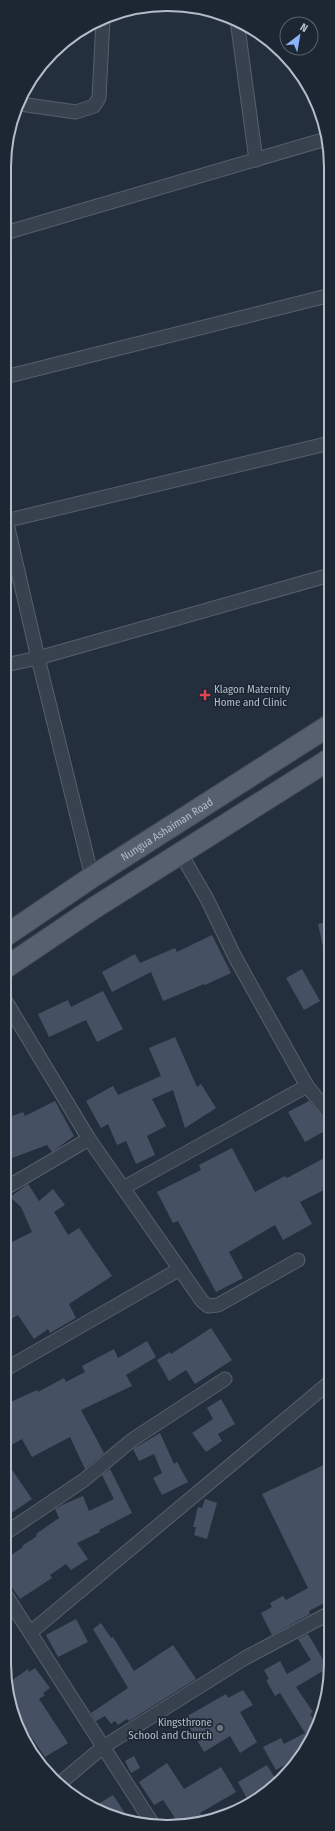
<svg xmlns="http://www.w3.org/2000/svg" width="335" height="1831" font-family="'Fira Sans Condensed',sans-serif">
<rect width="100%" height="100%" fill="#242f3e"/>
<g fill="#455162">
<polygon points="330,921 330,960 326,960 318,924"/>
<polygon points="212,935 231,973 205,985 204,984 163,1001 151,972 112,992 102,972 135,954 140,963 175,948 177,952"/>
<polygon points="302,969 320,1001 304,1010 286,978"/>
<polygon points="103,991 123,1029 97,1042 86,1020 49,1037 38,1014 68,1000 71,1007"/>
<polygon points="175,1037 197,1087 201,1084 216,1108 185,1128 173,1090 152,1099 166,1126 147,1136 155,1155 136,1164 126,1141 117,1145 108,1124 101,1128 86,1101 113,1086 118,1095 161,1076 149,1048"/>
<polygon points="55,1101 74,1136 52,1152 47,1145 4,1161 4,1119 23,1112 25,1116"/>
<polygon points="309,1101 327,1121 330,1128 305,1142 288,1112"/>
<polygon points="232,1148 255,1192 285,1176 287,1178 326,1157 330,1165 330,1187 300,1202 312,1224 283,1240 275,1225 229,1252 243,1278 216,1292 178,1221 173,1223 157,1192 201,1170 199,1165"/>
<polygon points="28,1184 39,1201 53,1189 65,1205 54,1212 68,1235 79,1228 112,1276 69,1304 76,1318 50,1333 48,1329 34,1339 18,1315 4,1323 4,1246 32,1232 21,1207 10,1197"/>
<polygon points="211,1328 232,1360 195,1384 186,1370 169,1381 157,1360 170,1352 171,1354"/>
<polygon points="147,1341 156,1357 126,1375 132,1386 81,1410 104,1453 85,1469 70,1437 32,1457 22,1439 4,1449 4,1405 37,1390 38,1392 64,1378 66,1382 85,1372 82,1366 114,1349 118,1358"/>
<polygon points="221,1399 235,1424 218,1434 222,1441 206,1452 192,1433 213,1419 207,1408"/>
<polygon points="160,1433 174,1464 177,1462 188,1482 162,1495 153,1478 162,1473 154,1454 139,1461 133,1449"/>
<polygon points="4,1458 32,1499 4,1518"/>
<polygon points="330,1462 330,1600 309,1611 310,1614 272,1635 261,1613 272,1607 270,1603 283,1596 286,1600 308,1588 262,1494"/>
<polygon points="110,1469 132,1513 99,1530 100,1532 77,1543 88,1559 71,1570 66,1564 50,1575 52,1578 20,1599 4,1576 4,1560 23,1547 22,1546 37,1536 36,1534 59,1518 55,1509 62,1505 83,1496 89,1511 114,1499 102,1475"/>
<polygon points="205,1499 217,1503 207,1539 194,1535 196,1527 193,1527 198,1507 202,1508"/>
<polygon points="76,1619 88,1642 58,1657 46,1635"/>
<polygon points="101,1623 111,1638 113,1637 134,1671 173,1645 196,1679 129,1721 127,1719 118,1725 115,1721 111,1724 105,1716 96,1721 91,1713 128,1688 93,1629"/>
<polygon points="308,1634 328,1668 296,1687 313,1712 310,1714 317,1725 314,1736 292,1765 290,1762 276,1770 263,1747 281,1738 284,1744 305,1733 280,1693 275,1696 266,1680 269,1679 264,1670 280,1661 287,1674 311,1660 298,1639"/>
<polygon points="35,1668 50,1688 43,1693 45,1695 39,1699 68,1743 45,1757 29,1734 24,1737 16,1726 8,1683 28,1669 29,1672"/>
<polygon points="243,1690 253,1705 240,1712 257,1742 240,1753 230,1736 204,1752 184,1718 226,1694 228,1698"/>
<polygon points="134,1756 140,1768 131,1773 125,1761"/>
<polygon points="167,1763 184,1789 221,1767 236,1792 200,1813 205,1820 179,1824 163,1800 154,1805 139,1782"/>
<polygon points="267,1765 278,1783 275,1787 249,1802 238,1782"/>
<polygon points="113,1795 129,1819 92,1808"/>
</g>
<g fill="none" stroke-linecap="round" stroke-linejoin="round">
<g stroke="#565f6c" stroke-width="15">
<g id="street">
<polyline points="237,20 256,160"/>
<polyline points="20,104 76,112 94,106 99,98 103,20"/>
<polyline points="5,233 326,139"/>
<polyline points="5,377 331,295"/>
<polyline points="5,515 38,658 92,877"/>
<polyline points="5,521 330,443"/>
<polyline points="5,665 38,658 330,575"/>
<polyline points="184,852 185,861 207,899 235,957 307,1086 330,1114"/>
<polyline points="5,1000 89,1139 202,1301 208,1306 218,1305 298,1260"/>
<polyline points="123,1188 307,1086"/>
<polyline points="4,1189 89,1139"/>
<polyline points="4,1370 180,1269"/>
<polyline points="4,1534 84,1480 132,1440 225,1379"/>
<polyline points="4,1592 154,1826"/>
<polyline points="31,1632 330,1382"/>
<polyline points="59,1784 103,1747 245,1658 330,1613"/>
</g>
</g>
<g stroke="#414a57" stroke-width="23">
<g id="primary">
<path id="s1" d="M5 936 92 877 330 725"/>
<polyline points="5,968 94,908 330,759"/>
</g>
</g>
<use href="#street" stroke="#38414e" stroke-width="13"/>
<use href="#primary" stroke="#56606e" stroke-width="21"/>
</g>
<path fill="#e0444e" stroke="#1d2633" stroke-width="1.5" d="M203 689h4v4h4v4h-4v4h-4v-4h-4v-4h4z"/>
<circle fill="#6b7280" stroke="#1d2633" stroke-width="1.5" cx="220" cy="1728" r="4"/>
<g text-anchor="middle" stroke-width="3.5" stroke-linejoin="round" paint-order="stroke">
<g font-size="11" fill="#b4bcc9" stroke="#1d2633" text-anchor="start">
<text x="214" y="693">Klagon Maternity<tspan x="214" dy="13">Home and Clinic</tspan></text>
<text x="212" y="1726" text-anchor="end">Kingsthrone<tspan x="212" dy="13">School and Church</tspan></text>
</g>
<g font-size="11" fill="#b4bcc9" stroke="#1d2633">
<text dy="4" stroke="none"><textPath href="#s1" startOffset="194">Nungua Ashaiman Road</textPath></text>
</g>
</g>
<path d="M0 0H335V1831H0ZM167 11H168A156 156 0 0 1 324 167V1664A156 156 0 0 1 168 1820H167A156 156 0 0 1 11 1664V167A156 156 0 0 1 167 11Z" fill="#1d2633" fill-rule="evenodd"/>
<path fill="none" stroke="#b4bcc9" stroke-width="2" d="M167 11H168A156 156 0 0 1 324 167V1664A156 156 0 0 1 168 1820H167A156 156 0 0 1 11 1664V167A156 156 0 0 1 167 11Z"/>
<g transform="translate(299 36) rotate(31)"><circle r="19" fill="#1d2633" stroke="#59626f"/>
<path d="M0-3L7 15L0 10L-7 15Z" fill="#8ab4f8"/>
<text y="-6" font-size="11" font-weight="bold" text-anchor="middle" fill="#b4bcc9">N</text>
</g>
</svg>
